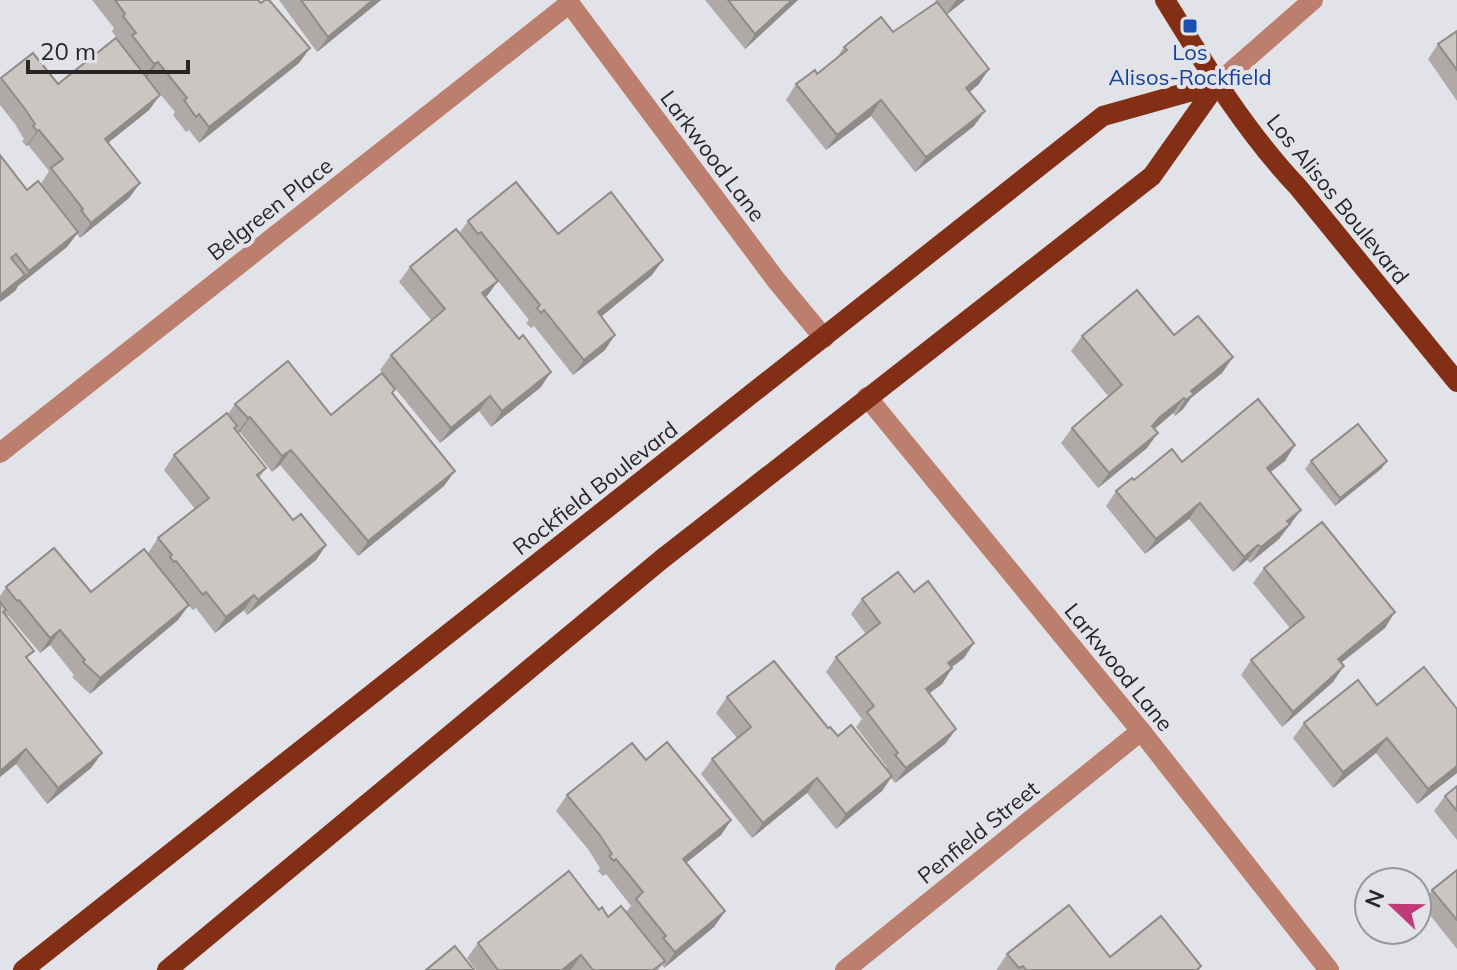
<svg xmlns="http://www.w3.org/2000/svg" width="1457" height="970" font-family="Mulish,sans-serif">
<rect width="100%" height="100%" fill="#e1e3e9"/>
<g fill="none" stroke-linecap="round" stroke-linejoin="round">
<g stroke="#bc7f6e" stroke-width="20">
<polyline points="567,0 776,280 824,338"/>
<polyline points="1217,84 1313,0"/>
<polyline points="867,397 1141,731 1329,970"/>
<polyline points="0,453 570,3"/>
<polyline points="845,970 1141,731"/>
</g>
<g stroke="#832f16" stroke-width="20">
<path d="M1165 0C1205 65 1245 131 1298 187L1457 382"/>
<polyline points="23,970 1103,116 1217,84"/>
<polyline points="167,970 662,559 1152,176 1217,84"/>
</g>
</g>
<g fill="#afaaa7">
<polygon points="92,0 258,0 310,48 299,63 199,143 189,130 186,132 173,115 175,112 146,77 160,95 149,110 108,143 140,183 129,198 80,238 77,234 67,247 18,286 15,291 0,302 0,155 27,190 71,224 72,223 41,184 49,171 28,145 26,146 22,141 24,139 15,124 0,105 0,80 1,78 58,84 123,48 112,31 114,28"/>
<polygon points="279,0 381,0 317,52"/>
<polygon points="705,0 798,0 745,49"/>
<polygon points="935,0 965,0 947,14 979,84 970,92 974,126 915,172 871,116 826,150 786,100 796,84 817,74 836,59 844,47 893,32 936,2"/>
<polygon points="1457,31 1457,101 1428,59 1438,44"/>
<polygon points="468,221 558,234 652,275 601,317 605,350 573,375 534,326 531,328 526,323 529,320 498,281 485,297 541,387 491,427 479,411 440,443 380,370 391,355 431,320 399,282 410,267 459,234"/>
<polygon points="1174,335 1233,357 1222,373 1191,398 1183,409 1175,416 1173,413 1154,429 1147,448 1098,488 1061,443 1072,428 1109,397 1071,351 1082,336"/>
<polygon points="392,393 444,486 358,556 280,465 272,472 240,432 238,433 266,468 259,478 293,520 326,545 316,560 247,615 244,610 215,633 196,608 193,610 188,605 178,620 90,694 72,677 74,675 50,645 40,653 8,615 7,616 28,659 102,753 91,768 47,804 16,764 0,777 0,596 6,587 91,592 148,553 158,538 195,509 164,470 174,455 228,414 235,404 331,415"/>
<polygon points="1285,461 1270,472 1301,510 1279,539 1250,563 1247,560 1233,572 1189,519 1145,554 1106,506 1116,491 1182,462"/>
<polygon points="1311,461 1387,461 1381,469 1335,506 1305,469"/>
<polygon points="1264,568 1385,628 1341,663 1333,682 1282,727 1241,675 1251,660 1290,628 1253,583"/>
<polygon points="862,599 964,658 951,667 952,668 942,684 929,693 956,729 945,744 895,783 891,778 882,791 836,829 807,793 752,838 701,774 712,759 737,738 716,713 727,697 828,728 886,768 887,767 856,727 862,719 826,672 836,657 866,634 851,614"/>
<polygon points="1377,705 1457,773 1417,804 1376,753 1333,788 1293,738 1304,723"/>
<polygon points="646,760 731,820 721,835 686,863 725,911 714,927 664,968 662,965 658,970 476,970 467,958 478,943 599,910 608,917 626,912 631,906 606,874 603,876 598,871 600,868 588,849 556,811 567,795"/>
<polygon points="1457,786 1457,840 1434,811 1445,796"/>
<polygon points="1457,870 1457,949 1422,905 1432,890"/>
<polygon points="1007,954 1110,957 1201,966 1199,970 997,970 997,969"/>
</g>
<g fill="#8e8b88">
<polygon points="373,0 381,0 317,52 328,37"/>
<polygon points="792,0 798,0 745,49 755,34"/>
<polygon points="956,0 965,0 946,15"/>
<polygon points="310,48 299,63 199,143 209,127"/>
<polygon points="158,62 147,77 143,79 154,64"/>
<polygon points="989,69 979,84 956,103 966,88"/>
<polygon points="160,95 149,110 94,154 105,139"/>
<polygon points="881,100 871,116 826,150 837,135"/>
<polygon points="985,111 974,126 915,172 926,157"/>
<polygon points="39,130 28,145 26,146 37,131"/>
<polygon points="140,183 129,198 80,238 91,223"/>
<polygon points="78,232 67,247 18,286 29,271"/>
<polygon points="663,260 652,275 587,328 598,312"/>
<polygon points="25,275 15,291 0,302 0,295"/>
<polygon points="498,281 487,296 471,308 482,293"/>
<polygon points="615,335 605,350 573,375 584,360"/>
<polygon points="1233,357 1222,373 1191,398 1183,409 1175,416 1191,391"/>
<polygon points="551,372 541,387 491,427 502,411"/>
<polygon points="490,396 479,411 440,443 451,428"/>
<polygon points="1184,398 1173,413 1150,433 1152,426 1160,417"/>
<polygon points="250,417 240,432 237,434 248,418"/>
<polygon points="1158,433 1147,448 1098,488 1109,473"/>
<polygon points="1295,445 1285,461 1256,483 1267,468"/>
<polygon points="291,450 280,465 272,472 282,456"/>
<polygon points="1387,461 1381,469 1335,506 1340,498"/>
<polygon points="455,471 444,486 358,556 368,541"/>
<polygon points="1200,503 1189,519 1145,554 1156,539"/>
<polygon points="1301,510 1279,539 1250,563 1261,547 1287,521"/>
<polygon points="326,545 316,560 247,615 258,600"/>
<polygon points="1258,545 1247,560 1233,572 1244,557"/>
<polygon points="254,595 244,610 215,633 226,617"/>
<polygon points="189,605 178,620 90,694 100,678"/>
<polygon points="1395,612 1385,628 1327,674 1338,659"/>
<polygon points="60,630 50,645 40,653 50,638"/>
<polygon points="974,643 964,658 937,678 948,663"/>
<polygon points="1344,666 1333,682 1282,727 1293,712"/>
<polygon points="952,668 942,684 915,704 926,689"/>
<polygon points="956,729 945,744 895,783 906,768"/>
<polygon points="1387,738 1376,753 1333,788 1343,772"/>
<polygon points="26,749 16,764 0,777 0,771"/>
<polygon points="102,753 91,768 47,804 58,788"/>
<polygon points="1457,766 1457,773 1417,804 1428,789"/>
<polygon points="892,776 882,791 836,829 846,814"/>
<polygon points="817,778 807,793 752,838 763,823"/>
<polygon points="731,820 721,835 672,874 683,859"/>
<polygon points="725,911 714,927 664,968 675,952"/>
<polygon points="581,955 571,970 562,970"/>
</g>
<g fill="#cbc6c2" stroke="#8e8b88" stroke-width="2">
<polygon points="115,0 258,0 261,3 265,0 269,0 310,48 209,127 199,114 196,117 184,100 187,98 158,62 154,64 132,35 136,33 123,16 125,14"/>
<polygon points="301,0 373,0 328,37"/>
<polygon points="728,0 792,0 755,34"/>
<polygon points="937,2 989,69 966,88 985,111 926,157 881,100 837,135 796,84 815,70 817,74 847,50 844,47 881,17 893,32"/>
<polygon points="1457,31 1457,70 1438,44"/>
<polygon points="116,38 160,95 105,139 140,183 91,223 81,210 83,209 51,168 63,159 39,130 37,131 33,126 35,124 25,109 1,78 33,53 58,84"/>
<polygon points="0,155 27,190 38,181 78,232 29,271 16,254 11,258 25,275 0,295"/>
<polygon points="516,182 558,234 611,192 663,260 598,312 615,335 584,360 544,310 541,313 537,308 540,305 481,232 478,234 468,221"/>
<polygon points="456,229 498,281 482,293 519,339 523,335 551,372 502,411 490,396 451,428 391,355 445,309 410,267"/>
<polygon points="1137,290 1174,335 1198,316 1233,357 1191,391 1194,394 1186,400 1184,398 1160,417 1152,426 1158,433 1109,473 1072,428 1122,385 1082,336"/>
<polygon points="288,361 331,415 382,373 395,389 392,393 455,471 368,541 291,450 282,456 250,417 248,418 235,404"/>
<polygon points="1258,399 1295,445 1267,468 1301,510 1287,521 1290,524 1261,547 1258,545 1244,557 1200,503 1156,539 1116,491 1132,478 1134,480 1172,449 1182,462"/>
<polygon points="227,413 237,426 234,428 266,468 257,475 293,520 301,514 326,545 258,600 254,595 226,617 206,592 203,595 176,561 174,562 170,557 172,555 158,538 209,498 174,455"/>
<polygon points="1358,424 1387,461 1340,498 1311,461"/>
<polygon points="1322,522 1395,612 1338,659 1344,666 1293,712 1251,660 1304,617 1264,568"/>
<polygon points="54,548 91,592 144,549 189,605 100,678 83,662 85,660 60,630 50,638 19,600 17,601 6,587"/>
<polygon points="898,572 914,592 928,581 974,643 948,663 952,668 926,689 956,729 906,768 895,755 898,753 867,712 874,706 836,657 880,623 862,599"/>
<polygon points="0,602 6,610 3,612 34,651 26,657 102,753 58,788 26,749 0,771"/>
<polygon points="774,661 828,728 830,727 838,736 851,725 892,776 846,814 817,778 763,823 712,759 751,727 727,697"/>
<polygon points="1424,667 1457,709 1457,766 1428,789 1387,738 1343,772 1304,723 1358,680 1377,705"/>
<polygon points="667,742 731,820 683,859 725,911 675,952 663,938 666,936 636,899 643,892 616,859 614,861 609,856 612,854 599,834 567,795 632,743 646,760"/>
<polygon points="1457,786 1457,811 1445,796"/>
<polygon points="1457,870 1457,920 1432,890"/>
<polygon points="569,871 599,910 602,907 608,917 621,906 665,961 653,970 593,970 581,955 562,970 498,970 478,943"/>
<polygon points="1069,905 1110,957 1161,916 1201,966 1197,970 1026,970 1023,966 1019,968 1007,954"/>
<polygon points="455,946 474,970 426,970"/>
</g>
<rect fill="#1a4fb4" stroke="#e1e3e9" stroke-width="3" x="1182" y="18" width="16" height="16" rx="4"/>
<g text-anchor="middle" stroke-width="8" stroke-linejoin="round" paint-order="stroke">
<g font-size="22" fill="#164399" stroke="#e1e3e9">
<text x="1190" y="60">Los<tspan x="1190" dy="25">Alisos-Rockfield</tspan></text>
</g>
<g font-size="22" fill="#252628" stroke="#e1e3e9">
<text transform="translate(713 156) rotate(53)" y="8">Larkwood Lane</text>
<text transform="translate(1338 199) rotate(51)" y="8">Los Alisos Boulevard</text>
<text transform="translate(270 209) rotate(-38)" y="8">Belgreen Place</text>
<text transform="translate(595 488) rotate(-38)" y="8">Rockfield Boulevard</text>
<text transform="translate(1119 667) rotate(51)" y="8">Larkwood Lane</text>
<text transform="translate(978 832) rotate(-39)" y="8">Penfield Street</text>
</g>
</g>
<g transform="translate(1393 906) rotate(292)"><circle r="38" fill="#e1e3e9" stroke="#96979c" stroke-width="2"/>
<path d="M0-6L14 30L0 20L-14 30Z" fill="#c03979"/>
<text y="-12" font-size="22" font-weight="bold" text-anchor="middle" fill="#252628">N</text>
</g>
<path d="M28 60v12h160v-12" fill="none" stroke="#252628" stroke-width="4"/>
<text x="40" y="60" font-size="24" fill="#252628" stroke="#e1e3e9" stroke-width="6" paint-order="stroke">20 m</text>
</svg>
